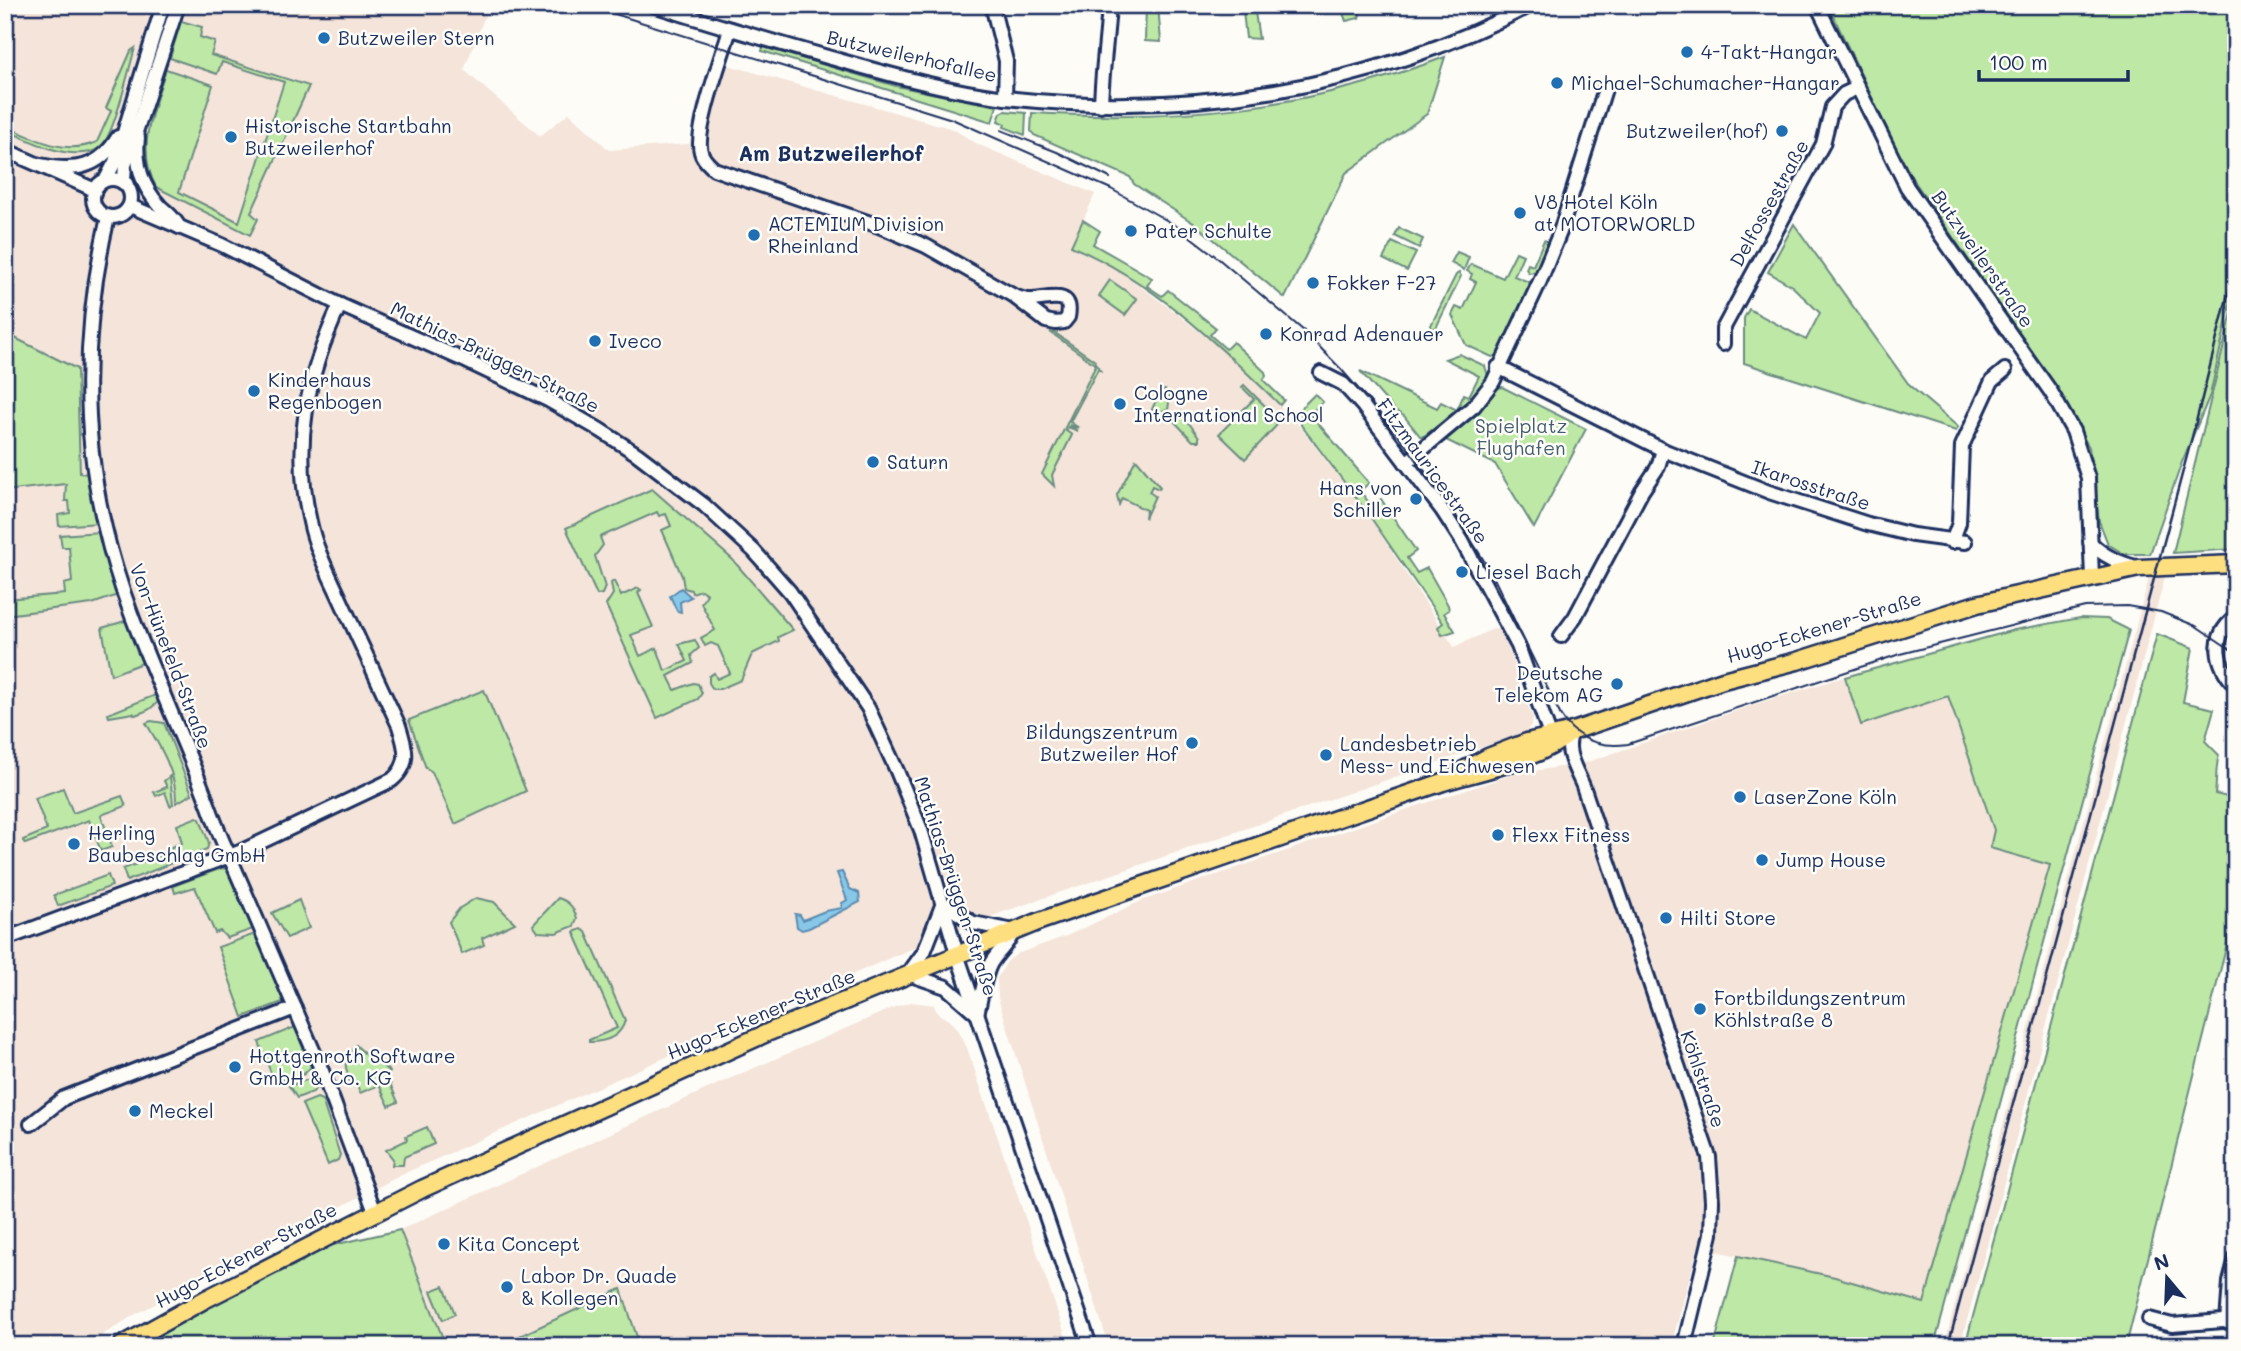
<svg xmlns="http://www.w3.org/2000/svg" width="2241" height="1351" font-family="Mali,sans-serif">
<rect width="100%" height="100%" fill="#fdfcf7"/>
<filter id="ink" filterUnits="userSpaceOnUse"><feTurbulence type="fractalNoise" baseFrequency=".0143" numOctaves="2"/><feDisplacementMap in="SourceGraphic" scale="14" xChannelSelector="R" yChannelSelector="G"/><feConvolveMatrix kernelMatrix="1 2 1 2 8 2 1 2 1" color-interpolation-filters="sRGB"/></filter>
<g filter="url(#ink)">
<g fill="#f4e4d9">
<polygon points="5,5 489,5 464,70 540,136 569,113 609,150 689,144 714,61 953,129 979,145 1095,194 1071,247 1114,267 1172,310 1215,344 1297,423 1368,515 1454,647 1495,628 1504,633 1520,686 1533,718 1532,723 1526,732 1003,912 894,956 405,1173 134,1315 85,1346 5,1346 5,491 80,482 77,369 5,333"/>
<polygon points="2150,574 2165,576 2060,975 1960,1346 1944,1346"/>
<polygon points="1844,677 1861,724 1948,695 1994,830 2050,864 1923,1304 1835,1277 1698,1247 1671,1346 1109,1346 998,998 997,978 1007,962 1017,954 1069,935 1141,901 1411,808 1515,774 1585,763 1759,703"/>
<polygon points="911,1002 934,1005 937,1013 950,1021 958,1030 967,1048 1069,1346 640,1346 621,1290 502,1346 447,1346 400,1230 729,1079 895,1007"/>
</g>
<g fill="#bee8a5" stroke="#6c8c82" stroke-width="2">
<polygon points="1146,5 1158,5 1161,42 1145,41"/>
<polygon points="1245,5 1254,5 1259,39 1246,38 1243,11"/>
<polygon points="1340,5 1357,5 1360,14 1359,18 1346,21"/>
<polygon points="1828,5 2236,5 2236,279 2210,395 2182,462 2150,554 2124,554 2108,544 2099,521 2089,447 2035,356 1906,169"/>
<path d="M181 21 202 27 200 37 215 42 211 55 309 86 251 213 258 219 250 235 156 187C135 148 154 108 166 69L213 85 179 192 239 222 284 82 222 62 217 74 170 58Z"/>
<polygon points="763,47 896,86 997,106 992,122 762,51"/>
<path d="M135 48C129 68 115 132 102 145 97 150 90 153 83 153 57 156 28 139 5 130V126C35 139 65 156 97 142L111 111 106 108 131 51Z"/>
<path d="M1445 57 1427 114 1346 173 1285 298 1195 224 1134 184 1130 177 1034 135 1031 131 1032 113C1180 121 1305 110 1445 57Z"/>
<polygon points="1005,111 1026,113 1025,135 1004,127 1005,124 998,121 1001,113"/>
<path d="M1083 220 1100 231 1093 244 1152 278 1147 286 1162 296 1168 290 1216 328 1210 335 1226 349 1233 342 1265 372 1266 376 1263 380 1284 400 1280 405C1218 344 1152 280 1071 246Z"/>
<polygon points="1794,224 1910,386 1958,427 1956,431 1744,363 1744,318 1749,309 1806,340 1820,313 1792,286 1768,272"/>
<polygon points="1399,228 1423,239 1419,248 1395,236"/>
<polygon points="1544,240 1551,243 1540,271 1529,273 1526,269 1528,264 1533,266"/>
<polygon points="1392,242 1416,253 1407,271 1383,259"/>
<polygon points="1457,252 1469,257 1464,270 1451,263"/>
<polygon points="1516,252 1523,255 1514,276 1529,282 1531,289 1498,355 1492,357 1466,345 1452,315 1456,307 1463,310 1476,282 1470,279 1472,274 1467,271 1471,264 1503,278"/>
<polygon points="1459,273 1461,276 1436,328 1432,329 1431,325 1456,275"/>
<polygon points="1110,280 1137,299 1125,315 1099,296"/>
<polygon points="2236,296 2236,549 2173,553"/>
<polygon points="1050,332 1055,333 1095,361 1100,370 1098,369 1070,422 1079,428 1069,425 1078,431 1068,427 1066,431 1072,435 1052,475 1054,486 1042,474 1096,365"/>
<polygon points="5,333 77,369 80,473 89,474 99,523 59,526 58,515 70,513 69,501 65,501 66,484 5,491"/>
<polygon points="1459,354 1485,366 1488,376 1469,402 1424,436 1420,436 1404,416 1395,411 1360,371 1437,408 1441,402 1457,410 1464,394 1469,396 1479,376 1445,359"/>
<polygon points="1244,385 1269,410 1267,413 1277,425 1245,459 1219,434 1254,399 1242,387"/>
<polygon points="1502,387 1586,429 1534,528 1495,464 1444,439 1473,417 1498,388"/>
<polygon points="1165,390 1170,395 1168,410 1153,413 1152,409 1160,392"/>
<polygon points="1315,394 1323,402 1310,414 1369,483 1360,491 1371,505 1381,499 1416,551 1407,558 1417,573 1427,568 1448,605 1449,610 1444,613 1455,631 1442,635 1438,627 1443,623 1369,515 1301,425 1302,416 1299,410"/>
<polygon points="1181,412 1199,437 1199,441 1193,441 1172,419"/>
<polygon points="1136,459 1160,487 1159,489 1152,486 1149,492 1155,496 1145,518 1146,510 1122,498 1119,505 1117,495"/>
<polygon points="652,489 732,559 793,630 778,637 779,641 752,654 741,680 720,689 713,689 709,683 709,676 714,673 717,679 730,673 718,646 711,643 705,646 701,638 715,630 701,603 707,594 701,590 692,593 691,590 684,588 682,576 662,530 671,526 666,514 659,516 657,512 600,537 603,545 595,556 605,587 602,594 597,595 566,528"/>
<polygon points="100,532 118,595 92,604 5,615 5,599 65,594 64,584 72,582 69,547 62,547 60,535"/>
<polygon points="614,581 621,596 638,588 641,590 638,593 653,627 631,635 640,656 657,648 665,671 687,661 679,644 695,640 699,648 691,655 693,663 668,676 675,690 693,683 698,684 702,693 698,699 657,718 606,605 613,594 611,583"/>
<polygon points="2080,618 2107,619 2129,630 1934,1346 1714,1346 1738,1256 1835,1277 1924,1303 2050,865 1990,848 1994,830 1948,696 1861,725 1845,677 2014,630"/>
<polygon points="128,620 145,662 111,675 102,628"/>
<path d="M2157 634 2193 648 2183 702 2214 709 2205 741 2219 755C2215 769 2217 780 2215 794L2236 799V908L2126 1346H1965Z"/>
<polygon points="484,690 526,791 455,824 432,772 426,768 409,720"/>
<path d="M158 694 160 699C153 709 146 711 135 715L133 713 109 717 108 714Z"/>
<path d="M151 721 164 723 192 794 176 803C177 774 161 748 146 723Z"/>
<polygon points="170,776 173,804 170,806 165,792 156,796 154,792 167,787 164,781"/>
<polygon points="63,788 73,813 122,796 126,806 101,815 112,847 101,851 89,820 25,844 23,840 47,830 35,798"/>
<polygon points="197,817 200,819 209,843 207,849 127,881 123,869 171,851 171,847 182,843 177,825"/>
<polygon points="222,868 229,870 256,928 227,938 220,931 215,933 195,887 175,893 173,886"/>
<polygon points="108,875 112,886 58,906 54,895"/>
<polygon points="476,898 494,902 515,923 482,938 484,945 462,954 449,922 460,908"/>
<path d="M558 898C570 902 573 907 577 918L574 926 556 933 538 932 533 925Z"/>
<polygon points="299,900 309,928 287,938 272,913"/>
<path d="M581 929 586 932 625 1020C621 1037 605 1042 589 1042V1040L617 1028 574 932Z"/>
<polygon points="258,933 285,1001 243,1017 218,947"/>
<polygon points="295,1027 311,1067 304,1074 275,1083 259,1042"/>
<path d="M356 1045C366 1057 379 1062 390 1072L387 1077 398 1102 389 1106 379 1085 360 1093 356 1082 350 1083C345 1062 341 1064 356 1045Z"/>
<polygon points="306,1080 315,1080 316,1088 313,1092 297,1098 289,1086"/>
<polygon points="317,1098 322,1100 340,1155 338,1160 328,1165 302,1104"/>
<polygon points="427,1127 434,1144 404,1157 403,1165 392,1165 393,1159 386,1150 407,1140 406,1136"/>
<polygon points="400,1230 446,1346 137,1346 251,1284 300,1263 324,1247"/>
<polygon points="444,1286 455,1314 443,1320 431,1291"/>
<polygon points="621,1289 640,1346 498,1346"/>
</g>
<g fill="#87c8e8" stroke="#5c8bb1" stroke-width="2">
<polygon points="681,588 691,597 680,602 681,612 677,611 670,596"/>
<polygon points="842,872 850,889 859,893 860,902 809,928 802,930 797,927 795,914 800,915 803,920 825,911 842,908 842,903 847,900 837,873"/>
</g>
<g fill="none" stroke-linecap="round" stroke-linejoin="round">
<g stroke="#1b2f5e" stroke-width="18">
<g id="minor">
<path d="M653 5C712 24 771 41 831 58 888 74 947 91 1006 98 1188 118 1368 90 1531 5"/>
<polyline points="992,5 1006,61 1005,98"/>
<polyline points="1817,5 1907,187 2051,392 2073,431 2088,478 2092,577"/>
<path d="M730 29C723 54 694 131 701 152 703 160 709 164 714 169L879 226 926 246 1012 295 1046 321 1056 323 1064 322 1068 317C1074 287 1044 301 1029 300 1024 300 1017 297 1012 295"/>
<path d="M1101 105C1102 71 1107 39 1109 5"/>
<path d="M138 137C135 163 141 186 160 206 167 213 174 217 179 227"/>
<polyline points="5,150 95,190"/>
<path d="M40 165C74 172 99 169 118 137"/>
<circle cx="112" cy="198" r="19"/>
<polyline points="106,179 115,162 163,5"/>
<polyline points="127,185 124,179 125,165 178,5"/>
<polyline points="130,206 222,245 340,305 466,361 548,400 600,430 637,454 704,505 754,551 790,592 868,708 897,771 921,830 957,954 1090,1346"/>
<path d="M108 217C84 320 80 423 105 528 120 595 149 659 175 722 186 748 197 774 207 801 214 820 220 837 229 855L322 1071 375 1212"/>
<polyline points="1723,344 1723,329 1823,144 1832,107 1844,94 1857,88"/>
<polyline points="1498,367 1663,450 1769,492 1868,524 1913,535 1965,542"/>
<polyline points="1321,373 1343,384 1363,406 1442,510 1462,541 1518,646 1550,735 1556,741"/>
<polyline points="1406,463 1474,406 1493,382 1540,281 1560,232 1605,89"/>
<polyline points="1952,542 1959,523 1962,446 1992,381 2005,370"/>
<path d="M2090 542C2103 557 2121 563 2139 568"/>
<path d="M2236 617C2209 637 2216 665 2236 686"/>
<polyline points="1561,636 1575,617 1642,491 1658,467 1663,450"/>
<path d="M1573 731C1562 749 1576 769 1583 786L1709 1157 1712 1201 1711 1234 1684 1346"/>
<path d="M943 903 973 923 1014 931C1007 946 999 950 991 963 984 975 981 999 977 1014"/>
<polyline points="943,903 924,952 908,974 946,987 976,1013"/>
<path d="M5 939 240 852 392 780C411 764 406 748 399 726 380 686 362 646 343 605 331 578 316 551 310 522 292 444 307 375 340 305"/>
<polyline points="31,1124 64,1098 295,1008"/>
<polyline points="2149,1319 2172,1325 2236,1320"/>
<polyline points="2227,1322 2230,1282 2236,1258"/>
</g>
</g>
<g stroke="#1b2f5e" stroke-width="21">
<g id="major">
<polyline points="1458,773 1488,757 1527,742 1573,731 1723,680 1797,661 1977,604 2139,568 2236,564"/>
<path d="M121 1346 204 1300 422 1189 769 1032 1040 921 1443 782C1489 768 1535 762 1573 731"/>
</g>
</g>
<use href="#minor" stroke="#fdfcf7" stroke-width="12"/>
<use href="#major" stroke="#fedf80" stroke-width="16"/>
<g stroke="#1b2f5e" stroke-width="2">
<path d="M586 5 952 119 1111 189 1175 225 1214 255 1304 331 1340 368 1396 432 1447 501 1491 572 1561 716C1577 740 1600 748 1628 744L1900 654 2085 607 2127 606 2161 612 2196 626 2236 653"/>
<polyline points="1001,130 1057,152 1110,178"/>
</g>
<polyline stroke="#1b2f5e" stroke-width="2.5" points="1948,1346 2195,426 2236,262"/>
</g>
</g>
<g fill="#1f6fb2" stroke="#fdfcf7" stroke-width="2.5">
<circle cx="324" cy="38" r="7"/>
<circle cx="1687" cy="52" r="7"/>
<circle cx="1557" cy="83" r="7"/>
<circle cx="1782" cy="131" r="7"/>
<circle cx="231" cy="137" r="7"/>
<circle cx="1520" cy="213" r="7"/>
<circle cx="1131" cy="231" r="7"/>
<circle cx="754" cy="235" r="7"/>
<circle cx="1313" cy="283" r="7"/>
<circle cx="1266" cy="334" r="7"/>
<circle cx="595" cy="341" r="7"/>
<circle cx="254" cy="391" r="7"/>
<circle cx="1120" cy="404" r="7"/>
<circle cx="873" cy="462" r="7"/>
<circle cx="1416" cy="499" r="7"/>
<circle cx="1462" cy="572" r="7"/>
<circle cx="1617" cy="684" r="7"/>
<circle cx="1192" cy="743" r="7"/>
<circle cx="1326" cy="755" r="7"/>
<circle cx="1740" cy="797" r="7"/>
<circle cx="1498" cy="835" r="7"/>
<circle cx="74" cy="844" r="7"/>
<circle cx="1762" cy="860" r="7"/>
<circle cx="1666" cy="918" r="7"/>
<circle cx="1700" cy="1009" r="7"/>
<circle cx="235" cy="1067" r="7"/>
<circle cx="135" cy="1111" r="7"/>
<circle cx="444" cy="1244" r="7"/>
<circle cx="507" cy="1287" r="7"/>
</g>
<g text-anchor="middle" stroke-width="5" stroke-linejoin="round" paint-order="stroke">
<g font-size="19" fill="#1b2f5e" stroke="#fdfcf7" text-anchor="start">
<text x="338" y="45">Butzweiler Stern</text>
<text x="1701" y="59">4-Takt-Hangar</text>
<text x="1571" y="90">Michael-Schumacher-Hangar</text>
<text x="245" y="133">Historische Startbahn<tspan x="245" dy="22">Butzweilerhof</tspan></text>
<text x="1768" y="138" text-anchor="end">Butzweiler(hof)</text>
<text x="1534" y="209">V8 Hotel Köln<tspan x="1534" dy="22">at MOTORWORLD</tspan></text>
<text x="768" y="231">ACTEMIUM Division<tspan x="768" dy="22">Rheinland</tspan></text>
<text x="1145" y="238">Pater Schulte</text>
<text x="1327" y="290">Fokker F-27</text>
<text x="1280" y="341">Konrad Adenauer</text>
<text x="609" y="348">Iveco</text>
<text x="268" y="387">Kinderhaus<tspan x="268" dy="22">Regenbogen</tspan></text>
<text x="1134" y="400">Cologne<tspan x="1134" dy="22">International School</tspan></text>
<text x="887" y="469">Saturn</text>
<text x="1402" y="495" text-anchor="end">Hans von<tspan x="1402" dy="22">Schiller</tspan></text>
<text x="1476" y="579">Liesel Bach</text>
<text x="1603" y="680" text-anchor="end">Deutsche<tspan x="1603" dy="22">Telekom AG</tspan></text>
<text x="1178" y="739" text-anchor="end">Bildungszentrum<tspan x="1178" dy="22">Butzweiler Hof</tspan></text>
<text x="1340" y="751">Landesbetrieb<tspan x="1340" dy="22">Mess- und Eichwesen</tspan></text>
<text x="1754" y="804">LaserZone Köln</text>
<text x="88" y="840">Herling<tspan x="88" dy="22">Baubeschlag GmbH</tspan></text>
<text x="1512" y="842">Flexx Fitness</text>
<text x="1776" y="867">Jump House</text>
<text x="1680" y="925">Hilti Store</text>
<text x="1714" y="1005">Fortbildungszentrum<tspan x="1714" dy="22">Köhlstraße 8</tspan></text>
<text x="249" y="1063">Hottgenroth Software<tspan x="249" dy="22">GmbH &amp; Co. KG</tspan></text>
<text x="149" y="1118">Meckel</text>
<text x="458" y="1251">Kita Concept</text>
<text x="521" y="1283">Labor Dr. Quade<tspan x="521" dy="22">&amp; Kollegen</tspan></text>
</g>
<g font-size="19" fill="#1b2f5e" stroke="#fdfcf7">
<text transform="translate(912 56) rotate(13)" y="7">Butzweilerhofallee</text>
<text transform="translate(1769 203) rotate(-61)" y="7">Delfossestraße</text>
<text transform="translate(1983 259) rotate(55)" y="7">Butzweilerstraße</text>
<text transform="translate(495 357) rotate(26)" y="7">Mathias-Brüggen-Straße</text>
<text transform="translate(1433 471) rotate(54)" y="7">Fitzmauricestraße</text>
<text transform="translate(1811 485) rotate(18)" y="7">Ikarosstraße</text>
<text transform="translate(1824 627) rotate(-17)" y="7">Hugo-Eckener-Straße</text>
<text transform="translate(171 656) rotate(69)" y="7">Von-Hünefeld-Straße</text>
<text transform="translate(956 886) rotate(72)" y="7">Mathias-Brüggen-Straße</text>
<text transform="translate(761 1014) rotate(-23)" y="7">Hugo-Eckener-Straße</text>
<text transform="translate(1703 1079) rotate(71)" y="7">Köhlstraße</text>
<text transform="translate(246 1255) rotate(-28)" y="7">Hugo-Eckener-Straße</text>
</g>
<g font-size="19" fill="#445d70" stroke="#fdfcf7">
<text x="1521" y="433">Spielplatz<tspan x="1521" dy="22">Flughafen</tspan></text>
</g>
<g font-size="21" font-weight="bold" fill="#1b2f5e" stroke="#fdfcf7">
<text x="831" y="161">Am Butzweilerhof</text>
</g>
</g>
<rect width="2241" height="1351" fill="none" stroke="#fdfcf7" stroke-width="28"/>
<rect x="14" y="14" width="2213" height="1323" fill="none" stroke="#1b2f5e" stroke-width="2.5" filter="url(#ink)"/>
<g transform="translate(2167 1278) rotate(341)" stroke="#fdfcf7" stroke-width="5" paint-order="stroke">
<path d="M0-5L12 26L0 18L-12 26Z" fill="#1b2f5e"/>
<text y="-10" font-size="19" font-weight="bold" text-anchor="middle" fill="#1b2f5e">N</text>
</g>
<path d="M1979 70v10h149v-10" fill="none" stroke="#1b2f5e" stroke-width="3.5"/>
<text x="1989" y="70" font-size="21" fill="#1b2f5e" stroke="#fdfcf7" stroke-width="5" paint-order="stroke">100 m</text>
</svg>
